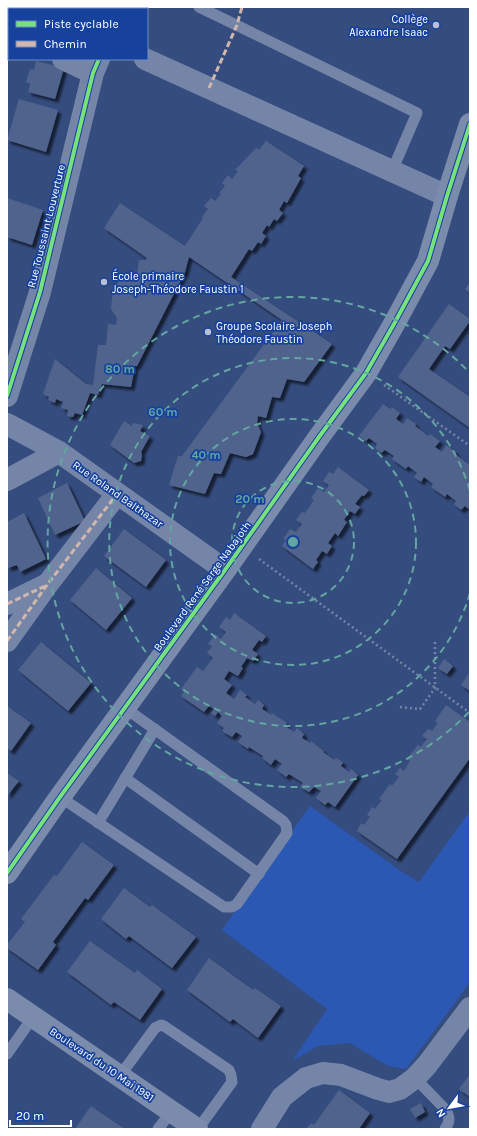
<svg xmlns="http://www.w3.org/2000/svg" width="477" height="1136" font-family="Karla,sans-serif">
<defs>
<filter id="shadow"><feDropShadow dx="3.5" dy="3.5" stdDeviation="1" flood-color="#0009"/></filter>
</defs>
<rect width="100%" height="100%" fill="#354c7e"/>
<polygon fill="#2b58b3" points="310,806 402,872 419,882 470,811 470,982 406,1069 388,1066 350,1043 318,1046 292,1061 327,1009 222,930"/>
<g fill="#50648c" filter="url(#shadow)">
<polygon points="32,7 64,7 63,9 36,9"/>
<polygon points="36,61 64,68 55,99 28,92 30,84 26,82 30,69 34,70"/>
<polygon points="19,99 58,110 46,152 7,140"/>
<polygon points="266,141 304,166 298,176 301,178 287,203 284,201 279,210 283,213 277,221 274,219 269,227 267,225 262,233 266,236 261,244 258,242 252,251 249,249 231,277 332,344 304,382 287,379 280,398 272,397 266,418 258,416 257,423 261,432 253,454 246,457 230,453 221,474 214,473 205,494 169,485 178,456 182,456 282,320 189,257 185,272 137,366 135,366 131,387 102,384 98,395 90,393 82,415 75,413 73,417 67,416 68,410 61,408 63,402 56,399 55,403 48,400 49,397 43,394 55,359 86,384 93,385 98,345 106,345 108,324 116,325 117,318 111,309 113,287 121,280 136,282 139,260 146,260 147,258 104,228 120,203 185,246 203,218 202,217 208,209 204,206 211,198 215,201 221,194 219,193 225,186 222,183 228,175 232,179 238,171 235,170 237,168 256,148 259,150"/>
<polygon points="7,198 43,210 32,245 7,237"/>
<polygon points="470,282 470,293 465,289"/>
<polygon points="449,304 470,319 470,321 450,349 445,346 429,369 470,397 470,428 398,377"/>
<polygon points="383,404 390,409 392,407 400,413 396,419 403,424 407,418 416,424 415,426 428,436 430,434 440,441 435,447 442,452 446,445 456,452 455,454 468,464 470,462 470,510 465,506 461,510 454,504 456,501 447,494 445,497 431,487 433,484 424,477 421,482 414,477 417,473 408,466 406,469 392,459 394,456 385,450 381,453 375,448 377,444 369,438 366,441 359,436"/>
<polygon points="124,421 132,426 133,423 143,425 140,431 150,436 141,452 142,454 141,461 134,463 110,445"/>
<polygon points="338,467 369,490 364,496 362,495 355,504 360,507 355,514 350,511 344,520 347,522 338,536 335,533 328,543 332,546 327,554 322,551 316,560 318,562 313,569 282,546 286,540 283,539 290,529 296,532 302,524 296,520 302,512 305,513 314,500 311,498 318,488 324,492 329,485 323,481 329,472 333,474"/>
<polygon points="67,483 85,521 55,535 38,498"/>
<polygon points="24,513 46,559 20,572 17,565 8,568 7,565 7,522"/>
<polygon points="124,529 166,560 146,587 104,556"/>
<polygon points="96,568 132,598 106,630 70,600"/>
<polygon points="234,613 266,636 262,642 259,640 252,650 258,654 253,661 247,658 241,667 243,668 238,676 229,671 224,679 232,685 226,693 234,699 240,690 247,695 245,697 255,704 258,700 264,705 262,709 271,715 272,713 287,723 285,726 294,732 297,728 304,734 302,738 310,743 311,741 324,751 323,752 334,760 336,758 343,762 341,766 349,772 351,769 358,775 335,807 328,802 325,805 316,798 321,791 314,787 309,792 300,787 303,783 289,774 286,777 277,770 282,764 275,759 271,765 262,758 263,756 249,747 248,749 238,742 242,736 236,732 232,737 222,731 224,728 217,723 222,716 218,712 215,716 211,713 214,709 209,706 204,712 181,696 184,692 181,689 197,667 203,671 213,658 207,653 212,646 208,644 215,634 221,639 226,632 219,627 226,617 230,620"/>
<polygon points="41,642 91,683 68,711 18,670"/>
<polygon points="444,659 453,666 447,674 438,668"/>
<polygon points="470,672 470,691 461,685"/>
<polygon points="446,705 470,722 470,758 397,859 357,831 361,823 364,825 370,817 367,815 372,807 375,809 382,800 379,799 390,784 392,786 399,777 395,774 400,768 404,771 410,761 407,759 418,745 421,747 427,739 422,736 428,729 432,731 438,723 435,721"/>
<polygon points="7,706 31,723 11,751 7,748"/>
<polygon points="7,773 19,781 7,796"/>
<polygon points="82,842 114,865 88,900 85,898 53,942 56,945 38,970 7,948 7,945 25,922 21,919 54,875 57,876"/>
<polygon points="124,888 150,907 152,905 196,937 172,968 129,936 126,939 101,919"/>
<polygon points="90,941 135,973 137,970 162,989 140,1020 114,1002 111,1005 67,972"/>
<polygon points="209,958 253,990 255,988 281,1006 258,1038 233,1019 230,1022 187,990"/>
<polygon points="470,1074 470,1097 459,1089"/>
<polygon points="339,1090 370,1113 359,1129 306,1129 311,1123 314,1125"/>
<polygon points="421,1103 425,1112 415,1118 410,1109"/>
<polygon points="91,1106 107,1117 125,1129 75,1129"/>
</g>
<g fill="none" stroke-linecap="round" stroke-linejoin="round">
<g stroke="#7585a8" stroke-width="2.5" stroke-dasharray="2 3" stroke-linecap="butt">
<polyline points="384,385 470,446"/>
<polyline points="259,559 470,713"/>
<polyline points="400,707 420,709 435,688 435,642"/>
</g>
<g stroke="#7585a8" stroke-width="11">
<polyline points="199,7 417,113 392,171"/>
<polyline points="125,778 259,874"/>
<polyline points="60,797 224,907 232,907 237,904 287,833 286,825 283,821 125,708"/>
<polyline points="98,823 155,729"/>
<polyline points="7,1054 33,1017"/>
<polyline points="119,1077 155,1028 161,1025 164,1026 229,1070 231,1075 232,1082 198,1129"/>
<path d="M415 1078 446 1110C450 1118 450 1122 445 1129"/>
<polyline points="158,1129 172,1111"/>
</g>
<g stroke="#7585a8" stroke-width="22">
<polyline points="115,9 116,7"/>
<polyline points="7,33 9,34"/>
<polyline points="63,59 93,73"/>
<polyline points="145,59 447,196"/>
<polyline points="7,396 40,292 93,73 99,59"/>
<polyline points="7,424 59,452 225,570"/>
<polyline points="7,480 59,452"/>
<polyline points="7,604 46,585"/>
<polyline points="7,641 47,585 117,494"/>
<polyline points="262,1129 282,1097 306,1078 323,1073 341,1075 378,1089 389,1092 400,1089 415,1078 427,1065 470,1008"/>
</g>
<g stroke="#7b8bac" stroke-width="22">
<polyline points="7,873 60,797 225,570 319,437 366,373 394,324 428,261 447,196 470,124"/>
<polyline points="7,999 197,1129"/>
</g>
<g stroke="#d1b7ad" stroke-width="3" stroke-dasharray="6 3" stroke-linecap="butt">
<polyline points="209,88 237,25 242,7"/>
<polyline points="7,604 45,586"/>
<polyline points="7,641 47,585 117,494"/>
</g>
<g stroke="#16419d" stroke-width="6">
<g id="cycleway">
<polyline points="7,396 40,292 93,73 99,59"/>
<polyline points="7,873 60,797 225,570 319,437 366,373 394,324 428,261 447,196 470,124"/>
</g>
</g>
<use href="#cycleway" stroke="#77e17e" stroke-width="4"/>
</g>
<g fill="none" stroke="#63a6a1" stroke-width="2" stroke-dasharray="7 5">
<circle cx="293" cy="542" r="61"/>
<circle cx="293" cy="542" r="123"/>
<path d="M470 593A184 184 0 1 1 470 491"/>
<path d="M469 712A245 245 0 1 1 469 372"/>
</g>
<g fill="#b8c0d2" stroke="#16419d" stroke-width="1.5">
<circle cx="436" cy="25" r="4"/>
<circle cx="104" cy="282" r="4"/>
<circle cx="208" cy="332" r="4"/>
</g>
<g text-anchor="middle" stroke-width="3.5" stroke-linejoin="round" paint-order="stroke">
<g font-size="11" fill="#fff" stroke="#16419d" text-anchor="start">
<text x="428" y="23" text-anchor="end">Collège<tspan x="428" dy="13">Alexandre Isaac</tspan></text>
<text x="112" y="280">École primaire<tspan x="112" dy="13">Joseph-Théodore Faustin 1</tspan></text>
<text x="216" y="330">Groupe Scolaire Joseph<tspan x="216" dy="13">Théodore Faustin</tspan></text>
</g>
<g font-size="11" fill="#fff" stroke="#16419d">
<text transform="translate(46 226) rotate(-76)" y="4">Rue Toussaint Louverture</text>
<text transform="translate(118 494) rotate(35)" y="4">Rue Roland Balthazar</text>
<text transform="translate(202 586) rotate(-54)" y="4">Boulevard René Serge Nabajoth</text>
<text transform="translate(102 1064) rotate(34)" y="4">Boulevard du 10 Mai 1981</text>
</g>
</g>
<circle cx="293" cy="542" r="6" fill="#63a6a1" stroke="#16419d" stroke-width="2"/>
<g font-size="12" text-anchor="middle" font-weight="bold" fill="#63a6a1" stroke="#16419d" stroke-width="3.5" stroke-linejoin="round" paint-order="stroke">
<text x="120" y="373">80 m</text>
<text x="163" y="416">60 m</text>
<text x="206" y="459">40 m</text>
<text x="250" y="503">20 m</text>
</g>
<rect width="477" height="1136" fill="none" stroke="#ffffff" stroke-width="16"/>
<rect x="8" y="8" width="140" height="52" fill="#16419d" stroke="#738dc4"/>
<rect x="16" y="21" width="20" height="6" fill="#77e17e" stroke="#738dc4"/>
<text x="44" y="28" font-size="12" fill="#ffffff">Piste cyclable</text>
<rect x="16" y="41" width="20" height="6" fill="#d1b7ad" stroke="#738dc4"/>
<text x="44" y="48" font-size="12" fill="#ffffff">Chemin</text>
<g transform="translate(449 1108) rotate(238)" stroke="#16419d" stroke-width="3" paint-order="stroke">
<path d="M0-3L7 15L0 10L-7 15Z" fill="#ffffff"/>
<text y="-6" font-size="11" font-weight="bold" text-anchor="middle" fill="#ffffff">N</text>
</g>
<path d="M10 1120v6h61v-6" fill="none" stroke="#ffffff" stroke-width="2"/>
<text x="16" y="1120" font-size="12" fill="#ffffff" stroke="#16419d" stroke-width="3" paint-order="stroke">20 m</text>
</svg>
